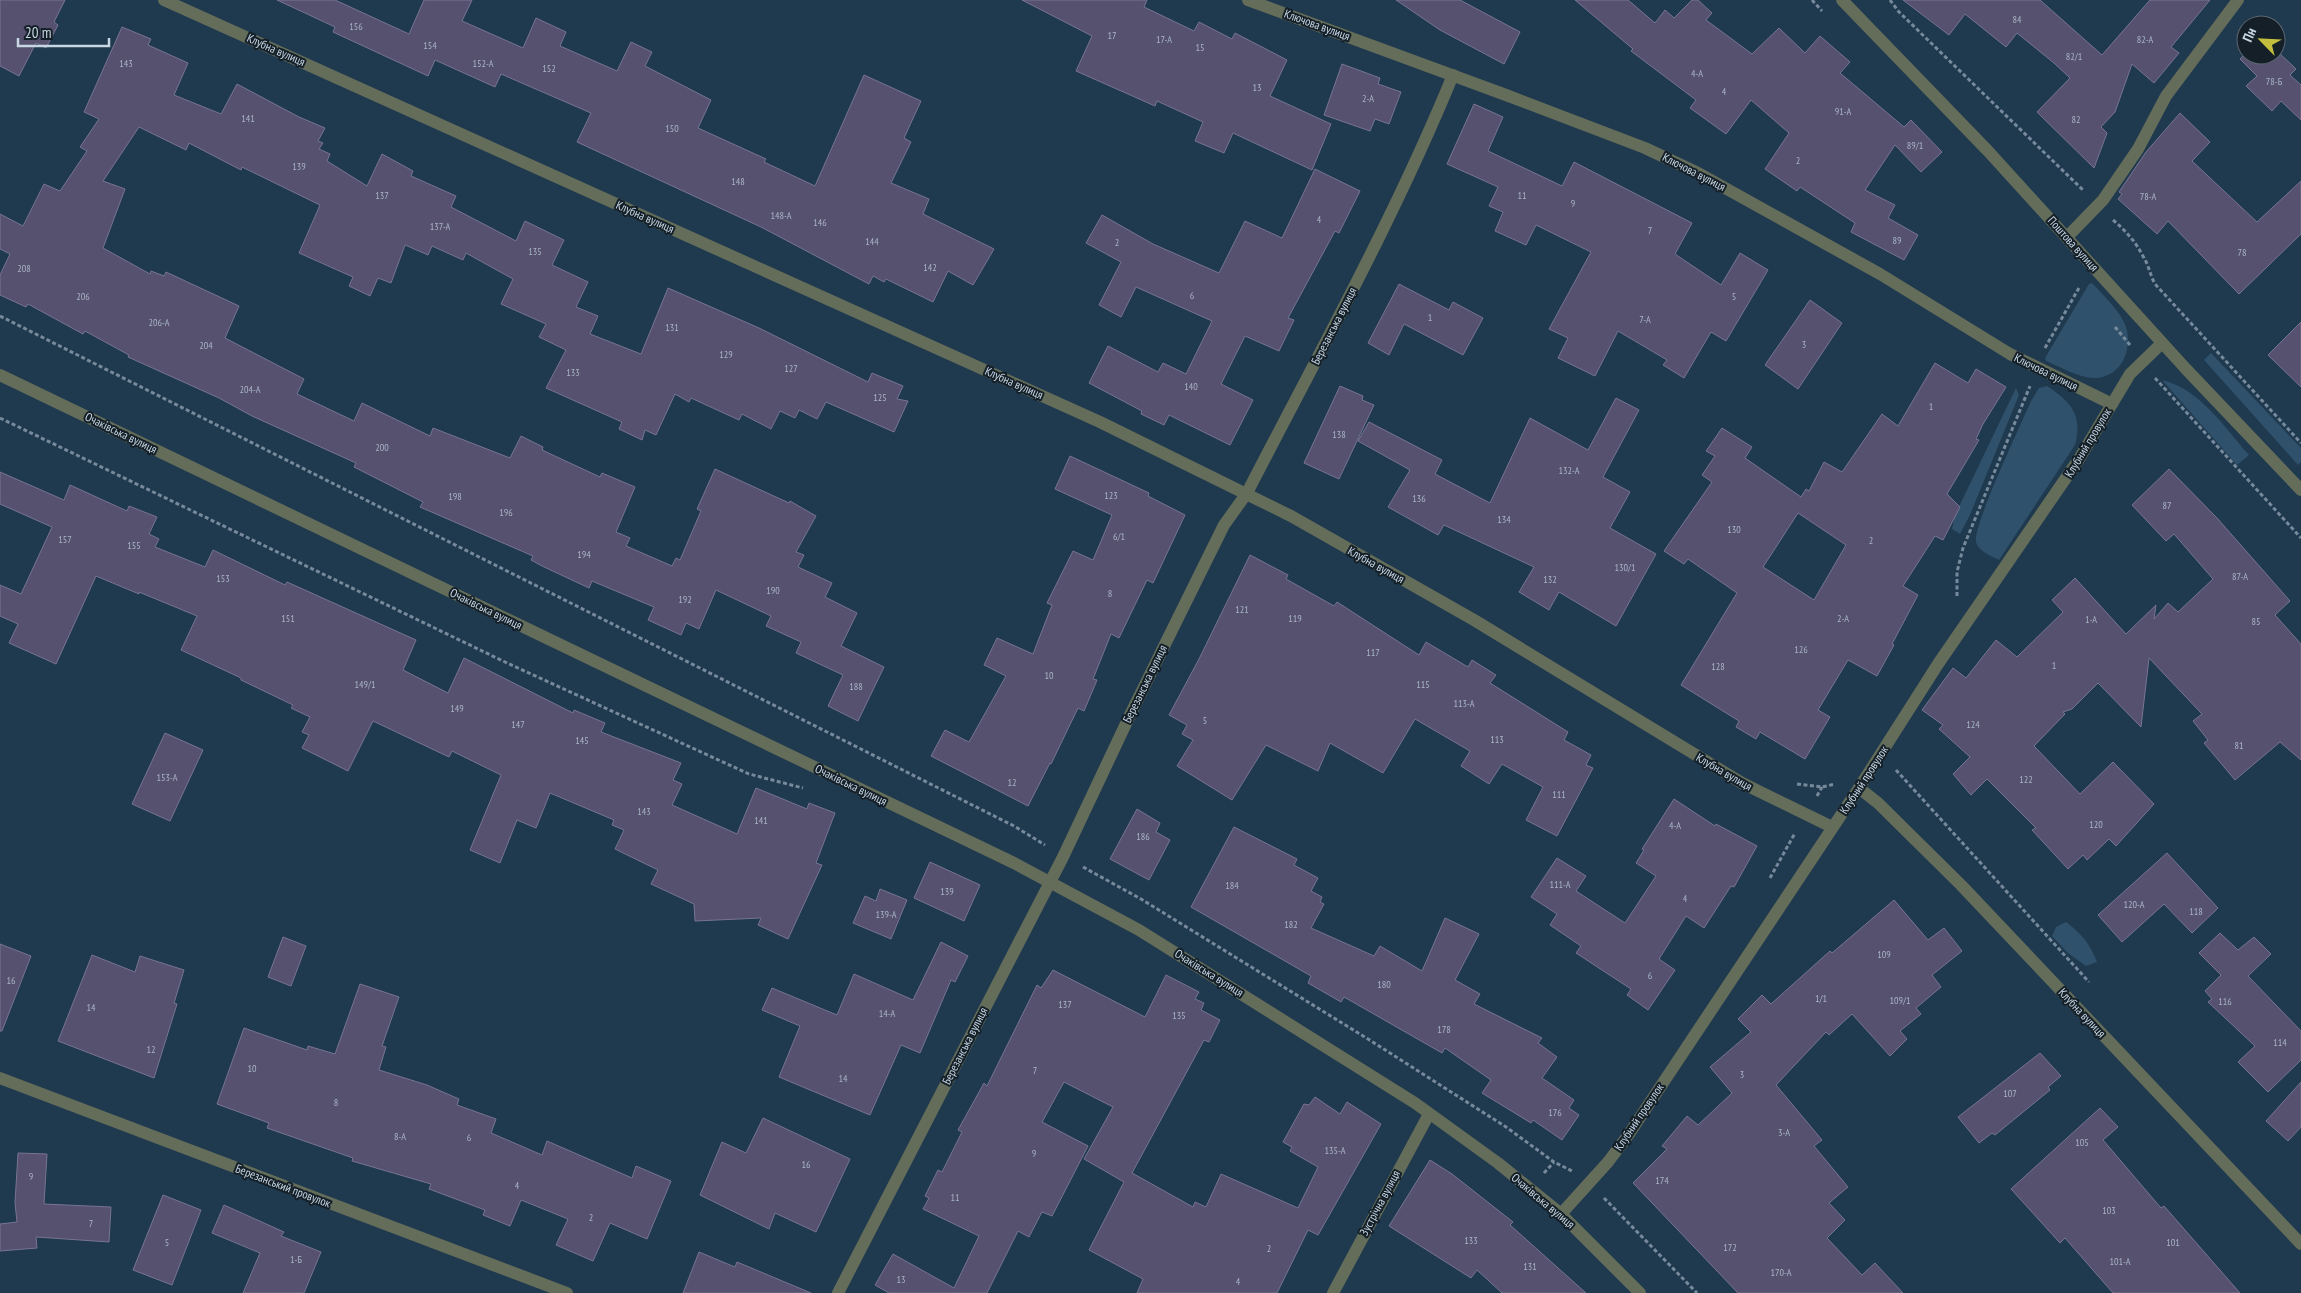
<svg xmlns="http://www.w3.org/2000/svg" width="2301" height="1293" font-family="'PT Sans Narrow',sans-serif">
<rect width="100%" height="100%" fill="#1f394e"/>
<g fill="#30516c">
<path d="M2092 283C2103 295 2117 308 2124 322 2135 345 2123 379 2093 378 2077 377 2061 367 2046 361L2045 358 2089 284Z"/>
<polygon points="2211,353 2301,448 2301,462 2298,465 2204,360"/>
<path d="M2162 380C2200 389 2224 427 2249 455L2237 465Z"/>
<path d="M2047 386C2071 402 2083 415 2075 445L1999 560C1991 556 1978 551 1976 542 1972 527 2022 422 2031 401L2039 388Z"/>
<polygon points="2016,388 2019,395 1970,515 1960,534 1952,529 1955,515"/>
<path d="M2066 922C2082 934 2090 944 2097 962L2086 966 2068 953 2052 936 2056 927Z"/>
</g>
<g fill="#55516f" stroke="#787494" fill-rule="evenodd">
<polygon points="0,0 65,0 54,22 58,25 46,48 36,43 19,76 0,66"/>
<polygon points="277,0 335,0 409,34 424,0 472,0 462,21 523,48 536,18 566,32 560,46 617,71 631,42 652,52 645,66 711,100 698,128 766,159 764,162 815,186 864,75 921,101 904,138 911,142 891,183 929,199 923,214 994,249 973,285 948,271 933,302 886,279 884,282 873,276 869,284 761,227 577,142 591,113 501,74 495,87 435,60 428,76 333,32 335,27"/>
<polygon points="1022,0 1147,0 1144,7 1194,31 1199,22 1232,39 1235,33 1287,60 1270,96 1331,124 1312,170 1233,133 1224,153 1195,141 1203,122 1157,101 1155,106 1076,71 1092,36"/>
<polygon points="1396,0 1460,0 1520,32 1504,64 1440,30"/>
<polygon points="1575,0 1628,0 1655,23 1665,10 1674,18 1692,0 1698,0 1712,13 1706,20 1752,54 1779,28 1805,53 1820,36 1850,62 1840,73 1904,127 1911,120 1942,152 1921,172 1895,145 1865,190 1895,205 1888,218 1918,235 1904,260 1851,232 1855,223 1800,187 1797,191 1765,169 1789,133 1751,100 1726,134 1690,108 1696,100 1631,51 1633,49"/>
<polygon points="1903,0 2040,0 2102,55 2150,0 2210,0 2171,47 2179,53 2154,83 2132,64 2115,112 2101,127 2107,133 2094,168 2037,112 2070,78 2054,63 2017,33 2006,47 1965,14 1949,35"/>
<polygon points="122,27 151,39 148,45 188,63 174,95 221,114 237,84 299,117 325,128 318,141 323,143 319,149 330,154 327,161 367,186 382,154 413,171 411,176 456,196 451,207 516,241 525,221 564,240 552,265 588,282 576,307 598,316 590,334 641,354 668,288 759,328 868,382 872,373 903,386 897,399 908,401 894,432 826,402 817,419 799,410 795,418 780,411 771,429 742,414 739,420 691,398 689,402 675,394 656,435 645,430 642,440 619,429 622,422 546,388 566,350 539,337 546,324 501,304 513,279 466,253 463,260 432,246 428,255 405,245 391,283 378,278 370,296 349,286 353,277 299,253 320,205 242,167 241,170 189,143 186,150 139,127 103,181 125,189 103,248 150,274 151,271 164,276 166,272 239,306 225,338 304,379 297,394 354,421 362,403 430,436 433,428 510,458 521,436 543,447 542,450 600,477 602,473 635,487 616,532 630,538 626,546 672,566 676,558 680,560 701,511 697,509 715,469 789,503 790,501 816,516 796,552 804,555 798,567 832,583 825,597 857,613 841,646 884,667 858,721 828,706 843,675 796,653 801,642 766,626 771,616 716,590 699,629 686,623 681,635 648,620 654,607 592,581 589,588 542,566 531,560 533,556 420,507 423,502 354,467 356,463 252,416 219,398 128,357 129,355 85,331 83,334 28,304 26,307 0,295 0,275 10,254 0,249 0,214 23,226 44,184 60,191 87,151 80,147 99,119 84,112"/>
<polygon points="2276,50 2296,69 2290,75 2301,85 2301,120 2281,101 2272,111 2246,86 2257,76 2240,59 2246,53 2246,55 2276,55"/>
<polygon points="1342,64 1380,78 1378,84 1401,92 1389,124 1375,119 1370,131 1324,115"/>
<polygon points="1474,104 1503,117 1488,151 1562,186 1574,162 1692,223 1675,254 1721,285 1740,253 1768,270 1726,341 1711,332 1684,378 1663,365 1667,360 1618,331 1595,376 1558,358 1568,338 1549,329 1591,252 1536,225 1526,245 1495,231 1503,212 1489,206 1498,187 1447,164"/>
<polygon points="2180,113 2210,142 2192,161 2257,222 2301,181 2301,234 2239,294 2168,221 2157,234 2118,199 2122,194 2119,192 2146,152"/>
<polygon points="1315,169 1360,191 1339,233 1335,231 1288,318 1294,320 1279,351 1245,336 1221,384 1253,400 1230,445 1169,415 1164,425 1141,414 1142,411 1089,383 1108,346 1158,372 1163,363 1186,374 1212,321 1136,287 1121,317 1099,305 1121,262 1086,243 1102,215 1153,244 1219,273 1245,221 1282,238"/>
<polygon points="1399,284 1449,310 1453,302 1483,318 1463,355 1404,324 1389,355 1368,343"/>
<polygon points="1810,300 1842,323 1798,389 1765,365"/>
<polygon points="2301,322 2301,387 2268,355"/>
<path d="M1935 363 1968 383 1976 369 2006 387 1983 424 1976 439 1979 440 1947 494 1960 507 1943 540 1935 536 1903 586 1918 595 1892 644 1894 645 1877 676 1848 660 1818 710 1830 717 1805 759 1760 732 1756 739 1736 727 1739 721 1681 685 1737 593 1688 559 1684 564 1664 551 1712 482 1702 475 1715 456 1706 451 1722 428 1752 447 1745 458 1801 497 1806 489 1809 491 1824 462 1842 472 1882 414 1898 426ZM1798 513 1846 545 1814 600 1763 567Z"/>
<polygon points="1340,386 1363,396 1362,400 1374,405 1339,479 1304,463"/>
<polygon points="1616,398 1639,410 1603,477 1630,492 1610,528 1656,554 1616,626 1559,592 1549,610 1519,592 1534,567 1444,525 1438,535 1388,507 1410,470 1358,441 1369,422 1442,460 1435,474 1490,503 1530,418 1588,450"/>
<polygon points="1070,456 1149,493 1148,496 1185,515 1153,583 1147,580 1119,638 1111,634 1093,679 1097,680 1084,711 1078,708 1051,764 1050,763 1028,806 931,756 945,730 969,742 1006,676 984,665 997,638 1033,654 1052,605 1047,603 1073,551 1093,560 1112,515 1055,489"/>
<polygon points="2169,469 2217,518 2290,601 2275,615 2301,644 2301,760 2280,742 2235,780 2204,743 2208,740 2193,721 2202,714 2149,658 2141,727 2098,683 2072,709 2063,712 2065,714 2034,746 2080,794 2113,762 2154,804 2116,846 2109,839 2087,860 2083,855 2068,869 2032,830 2036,828 1987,779 1971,795 1953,774 1970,757 1939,729 1943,725 1922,710 1953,668 1966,678 1996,640 2017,657 2063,612 2052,600 2075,578 2126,634 2156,605 2154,619 2168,603 2178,612 2213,579 2174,534 2166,541 2132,505"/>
<polygon points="0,472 64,500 70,485 127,511 129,506 157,517 149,534 159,539 155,547 205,567 213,550 285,585 287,582 416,640 403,670 448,693 464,658 573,713 574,710 605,723 601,732 681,763 673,780 682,784 672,805 737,834 756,788 807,809 809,803 835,813 816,863 822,865 788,939 758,925 761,918 695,921 694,904 651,884 658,870 615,849 624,830 612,825 614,820 550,793 536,828 517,820 500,863 470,850 501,775 452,751 449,757 373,721 348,771 302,748 309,735 302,732 310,717 291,708 293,705 241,680 241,678 181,650 197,616 139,592 139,594 96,576 56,664 9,643 18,624 0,616 0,585 21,594 52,527 0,504"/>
<polygon points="1250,555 1288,575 1286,579 1334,606 1337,602 1419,655 1426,642 1468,667 1472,660 1496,675 1490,683 1568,732 1564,740 1591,755 1586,765 1593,768 1557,836 1526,820 1543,787 1502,764 1489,784 1461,766 1470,751 1415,719 1383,773 1330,743 1318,771 1266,745 1232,800 1177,766 1193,740 1182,734 1187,725 1169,715 1199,659"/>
<polygon points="165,733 203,750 170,821 132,804"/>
<polygon points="1674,799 1715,826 1716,824 1757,846 1734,887 1731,886 1704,928 1686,916 1659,959 1675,970 1648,1010 1627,995 1631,989 1576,953 1581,946 1550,925 1557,914 1531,897 1557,858 1586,876 1576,891 1625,923 1656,876 1636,863 1644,850 1642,849"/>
<polygon points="1137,809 1160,823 1156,832 1170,840 1149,880 1110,859"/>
<polygon points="1234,827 1297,859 1294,865 1318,878 1311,891 1322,897 1320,902 1324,904 1311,928 1374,956 1380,946 1422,971 1445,918 1479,934 1455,980 1480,994 1474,1004 1542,1038 1538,1043 1557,1057 1542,1078 1574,1100 1569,1108 1579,1115 1562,1140 1533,1120 1531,1123 1482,1093 1491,1080 1445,1048 1442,1053 1344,997 1341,1002 1308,983 1311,976 1191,907"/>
<polygon points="2167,853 2218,908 2192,933 2164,904 2122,942 2098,915"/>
<polygon points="930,862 980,885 964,921 914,898"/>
<polygon points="880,889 907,900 891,939 853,923 865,896 876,901"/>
<polygon points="1894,900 1928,940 1944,928 1962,951 1932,975 1941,987 1916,1008 1921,1014 1900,1031 1907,1039 1890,1056 1852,1014 1829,1035 1826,1032 1776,1085 1822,1140 1814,1146 1848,1187 1829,1203 1845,1220 1827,1238 1862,1275 1875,1263 1903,1293 1738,1293 1633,1183 1667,1149 1662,1146 1687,1116 1698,1125 1732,1093 1710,1067 1751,1032 1738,1019 1762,995 1771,1004 1830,951 1832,953"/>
<polygon points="2220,933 2238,950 2254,937 2271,954 2248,976 2301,1031 2301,1060 2268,1092 2238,1062 2255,1046 2208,1002 2212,999 2205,991 2221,975 2199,953"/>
<polygon points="283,937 306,946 291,986 268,977"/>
<polygon points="941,942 968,956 955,982 951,980 920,1053 901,1045 870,1115 779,1077 800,1026 762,1010 772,988 837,1015 854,974 913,1000"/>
<polygon points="0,944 31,956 2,1031 0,1031"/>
<polygon points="92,955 135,972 140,956 184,970 174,1003 177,1004 154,1078 58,1041"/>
<polygon points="1053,970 1145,1017 1166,975 1199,992 1195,999 1204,1003 1201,1010 1220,1020 1209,1042 1204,1040 1132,1173 1193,1207 1195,1202 1206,1207 1221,1174 1298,1208 1318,1167 1290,1151 1292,1147 1283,1142 1304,1104 1309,1105 1315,1097 1340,1114 1347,1102 1381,1124 1318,1235 1308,1230 1277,1293 1137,1293 1143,1279 1089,1250 1124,1182 1084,1159 1113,1107 1064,1082 1042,1122 1088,1146 1052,1216 1042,1212 1029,1237 1018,1231 987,1293 889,1293 875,1285 893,1254 954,1288 979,1236 923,1209 929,1198 925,1196 938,1170 942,1172 962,1132 958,1130 984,1083 987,1086 1037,985 1041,988"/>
<polygon points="360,984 399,997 382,1046 386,1047 379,1070 427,1085 459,1099 457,1105 496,1119 491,1133 542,1155 547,1141 632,1178 636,1166 671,1181 647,1239 610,1223 593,1261 556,1245 568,1219 521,1200 510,1226 483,1215 485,1210 429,1189 431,1184 352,1161 353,1158 267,1128 269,1123 217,1104 244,1028 307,1050 308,1046 335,1054"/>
<polygon points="2040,1053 2061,1076 2048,1087 2050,1090 1995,1135 1992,1133 1979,1143 1958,1117"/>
<polygon points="2301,1082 2301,1127 2288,1141 2266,1121"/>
<polygon points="2100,1108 2118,1127 2103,1140 2161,1208 2164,1206 2240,1293 2113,1293 2065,1238 2060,1243 2011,1189"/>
<polygon points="763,1118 850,1159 816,1232 775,1213 769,1229 700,1195 722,1142 746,1153"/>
<polygon points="18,1153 47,1154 44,1204 111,1207 109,1242 36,1237 37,1248 0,1251 0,1224 17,1222 15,1203"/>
<polygon points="1430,1160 1452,1174 1513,1222 1510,1225 1586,1293 1502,1293 1477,1270 1471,1278 1389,1226"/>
<polygon points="163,1195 201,1210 172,1285 133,1270"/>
<polygon points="224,1205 284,1232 281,1236 321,1252 304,1293 243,1293 260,1253 212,1233"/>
<polygon points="699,1252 735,1267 737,1262 811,1293 683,1293"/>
</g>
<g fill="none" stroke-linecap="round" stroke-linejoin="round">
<g stroke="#768a9b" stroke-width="3" stroke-dasharray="4 2.5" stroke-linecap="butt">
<polyline points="1812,0 1822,11"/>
<polyline points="1890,0 1899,12 2084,191"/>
<path d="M2113 220C2126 231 2136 242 2144 258 2149 266 2150 275 2155 284L2301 443"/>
<polyline points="0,316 1014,826 1045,845"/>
<polyline points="2115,327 2130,345"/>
<polyline points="2045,348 2080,286"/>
<polyline points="2155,378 2301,538"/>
<polyline points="0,418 505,662 749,774 803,788"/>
<polyline points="1957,596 1957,572 1963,548 2030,386"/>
<polyline points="1896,770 2089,982"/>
<polyline points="1797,784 1822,787 1835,784"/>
<polyline points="1817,796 1822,787"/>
<polyline points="1083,867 1141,899 1368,1039 1506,1127 1554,1162 1572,1171"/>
<polyline points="1770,878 1795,833"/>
<polyline points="1544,1173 1554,1162"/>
<polyline points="1604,1198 1697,1293"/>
</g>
<g stroke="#646d5a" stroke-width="12">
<polyline points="164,0 1100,422 1291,516 1474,620 1742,783 1832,827"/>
<polyline points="1248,0 1506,95 1645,148 1698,173 1880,274 2010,354 2112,404"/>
<polyline points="1842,0 1988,151 2186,369 2301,490"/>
<polyline points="2067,237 2103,200 2138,149 2166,96 2238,0"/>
<polyline points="0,375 1014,863 1139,930 1415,1103 1498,1163 1561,1214 1640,1293"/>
<polyline points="1859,788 1878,803 1961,885 2301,1244"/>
<polyline points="0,1078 567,1293"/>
<polyline points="1561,1214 1608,1162 1629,1134 1859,788 1938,664 2079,459 2130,374 2162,343"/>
<path d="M838 1293 1063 857 1131 713 1224 525 1247 493C1318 355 1394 219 1453 75"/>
<polyline points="1333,1293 1429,1114"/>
</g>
</g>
<g text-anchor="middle" stroke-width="4" stroke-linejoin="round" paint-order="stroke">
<g font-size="10" fill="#aab5c6">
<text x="2017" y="23">84</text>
<text x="356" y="30">156</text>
<text x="1112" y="39">17</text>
<text x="1164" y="43">17-А</text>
<text x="2145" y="43">82-А</text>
<text x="430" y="49">154</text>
<text x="1200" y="51">15</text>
<text x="2074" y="60">82/1</text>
<text x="126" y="67">143</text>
<text x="483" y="67">152-А</text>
<text x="549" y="72">152</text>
<text x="1697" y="77">4-А</text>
<text x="2274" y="85">78-Б</text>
<text x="1257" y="91">13</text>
<text x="1724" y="95">4</text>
<text x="1368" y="102">2-А</text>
<text x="1843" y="115">91-А</text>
<text x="248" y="122">141</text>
<text x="2076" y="123">82</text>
<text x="672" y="132">150</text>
<text x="1915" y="149">89/1</text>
<text x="1798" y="164">2</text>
<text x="299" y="170">139</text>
<text x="738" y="185">148</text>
<text x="382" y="199">137</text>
<text x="1522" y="199">11</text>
<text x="2148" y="200">78-А</text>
<text x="1573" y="207">9</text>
<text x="781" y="219">148-А</text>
<text x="1319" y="223">4</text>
<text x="820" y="226">146</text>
<text x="440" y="230">137-А</text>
<text x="1650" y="234">7</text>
<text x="1897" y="244">89</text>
<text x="872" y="245">144</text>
<text x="1117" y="246">2</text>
<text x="535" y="255">135</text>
<text x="2242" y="256">78</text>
<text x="930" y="271">142</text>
<text x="24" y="272">208</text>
<text x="1192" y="299">6</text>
<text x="83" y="300">206</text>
<text x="1734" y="300">5</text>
<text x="1430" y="321">1</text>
<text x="1645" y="323">7-А</text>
<text x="159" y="326">206-А</text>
<text x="672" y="331">131</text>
<text x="1804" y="348">3</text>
<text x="206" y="349">204</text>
<text x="726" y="358">129</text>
<text x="791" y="372">127</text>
<text x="573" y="376">133</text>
<text x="1191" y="390">140</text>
<text x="250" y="393">204-А</text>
<text x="880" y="401">125</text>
<text x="1931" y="410">1</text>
<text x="1339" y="438">138</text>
<text x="382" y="451">200</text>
<text x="1569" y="474">132-А</text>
<text x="1111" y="499">123</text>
<text x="455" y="500">198</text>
<text x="1419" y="502">136</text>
<text x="2167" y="509">87</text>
<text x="506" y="516">196</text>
<text x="1504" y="523">134</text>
<text x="1734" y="533">130</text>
<text x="1119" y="540">6/1</text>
<text x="65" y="543">157</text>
<text x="1871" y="544">2</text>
<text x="134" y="549">155</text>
<text x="584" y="558">194</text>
<text x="1625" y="571">130/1</text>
<text x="2240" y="580">87-А</text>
<text x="223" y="582">153</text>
<text x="1550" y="583">132</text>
<text x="773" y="594">190</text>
<text x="1110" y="597">8</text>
<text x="685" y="603">192</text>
<text x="1242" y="613">121</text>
<text x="288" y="622">151</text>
<text x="1295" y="622">119</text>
<text x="1843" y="622">2-А</text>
<text x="2091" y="623">1-А</text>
<text x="2256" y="625">85</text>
<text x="1801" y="653">126</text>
<text x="1373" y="656">117</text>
<text x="2054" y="669">1</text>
<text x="1718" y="670">128</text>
<text x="1049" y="679">10</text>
<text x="365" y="688">149/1</text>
<text x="1423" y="688">115</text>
<text x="856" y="690">188</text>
<text x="1464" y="707">113-А</text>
<text x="457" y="712">149</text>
<text x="1205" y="724">5</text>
<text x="518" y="728">147</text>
<text x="1973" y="728">124</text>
<text x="1497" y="743">113</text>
<text x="582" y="744">145</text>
<text x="2239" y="749">81</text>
<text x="167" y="781">153-А</text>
<text x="2026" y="783">122</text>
<text x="1012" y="786">12</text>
<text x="1559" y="798">111</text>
<text x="644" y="815">143</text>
<text x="761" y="824">141</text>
<text x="2096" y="828">120</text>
<text x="1675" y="829">4-А</text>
<text x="1143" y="840">186</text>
<text x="1560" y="888">111-А</text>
<text x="1232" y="889">184</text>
<text x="947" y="895">139</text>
<text x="1685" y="902">4</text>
<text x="2134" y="908">120-А</text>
<text x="2196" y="915">118</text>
<text x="886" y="918">139-А</text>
<text x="1291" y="928">182</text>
<text x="1884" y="958">109</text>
<text x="1650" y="979">6</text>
<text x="11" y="984">16</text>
<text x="1384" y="988">180</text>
<text x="1821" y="1002">1/1</text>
<text x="1900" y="1004">109/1</text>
<text x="2225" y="1005">116</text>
<text x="1065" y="1008">137</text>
<text x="91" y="1011">14</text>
<text x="887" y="1017">14-А</text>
<text x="1179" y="1019">135</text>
<text x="1444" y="1033">178</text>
<text x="2280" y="1046">114</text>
<text x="151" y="1053">12</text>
<text x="252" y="1072">10</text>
<text x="1035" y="1074">7</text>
<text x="1742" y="1078">3</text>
<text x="843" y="1082">14</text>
<text x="2010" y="1097">107</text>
<text x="336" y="1106">8</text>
<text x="1555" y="1116">176</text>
<text x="1784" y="1136">3-А</text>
<text x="400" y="1140">8-А</text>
<text x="469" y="1141">6</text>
<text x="2082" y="1146">105</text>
<text x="1335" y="1154">135-А</text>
<text x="1034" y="1157">9</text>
<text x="806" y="1168">16</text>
<text x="31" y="1180">9</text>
<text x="1662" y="1184">174</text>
<text x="517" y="1189">4</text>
<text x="955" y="1201">11</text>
<text x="2109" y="1214">103</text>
<text x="591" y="1221">2</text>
<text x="91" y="1227">7</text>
<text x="1471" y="1244">133</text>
<text x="167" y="1246">5</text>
<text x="2173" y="1246">101</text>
<text x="1730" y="1251">172</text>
<text x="1269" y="1252">2</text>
<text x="296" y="1263">1-Б</text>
<text x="2120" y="1265">101-А</text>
<text x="1530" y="1270">131</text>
<text x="1781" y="1276">170-А</text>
<text x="901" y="1283">13</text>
<text x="1238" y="1285">4</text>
</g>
<g font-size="12" fill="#c7d6e3" stroke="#141f28">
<text transform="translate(1317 25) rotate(20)" y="4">Ключова вулиця</text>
<text transform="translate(276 50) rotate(24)" y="4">Клубна вулиця</text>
<text transform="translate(1694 172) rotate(27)" y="4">Ключова вулиця</text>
<text transform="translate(645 217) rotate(24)" y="4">Клубна вулиця</text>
<text transform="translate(2073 244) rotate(48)" y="4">Поштова вулиця</text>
<text transform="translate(1334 326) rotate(-63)" y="4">Березанська вулиця</text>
<text transform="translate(2046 372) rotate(26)" y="4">Ключова вулиця</text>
<text transform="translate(1014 383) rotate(24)" y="4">Клубна вулиця</text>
<text transform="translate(121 433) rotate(26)" y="4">Очаківська вулиця</text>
<text transform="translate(2088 443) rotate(-59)" y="4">Клубний провулок</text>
<text transform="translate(1376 565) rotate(29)" y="4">Клубна вулиця</text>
<text transform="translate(486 609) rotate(26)" y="4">Очаківська вулиця</text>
<text transform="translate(1145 684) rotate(-64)" y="4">Березанська вулиця</text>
<text transform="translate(1724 772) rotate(30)" y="4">Клубна вулиця</text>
<text transform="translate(1864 780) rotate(-57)" y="4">Клубний провулок</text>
<text transform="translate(851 785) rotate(26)" y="4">Очаківська вулиця</text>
<text transform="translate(1209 973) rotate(32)" y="4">Очаківська вулиця</text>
<text transform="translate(2082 1013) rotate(47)" y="4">Клубна вулиця</text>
<text transform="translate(965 1046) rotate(-63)" y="4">Березанська вулиця</text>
<text transform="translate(1639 1117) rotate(-56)" y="4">Клубний провулок</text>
<text transform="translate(283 1186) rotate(21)" y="4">Березанський провулок</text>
<text transform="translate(1543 1201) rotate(40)" y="4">Очаківська вулиця</text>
<text transform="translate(1380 1203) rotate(-62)" y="4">Зустрічна вулиця</text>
</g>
</g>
<g transform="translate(2261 40) rotate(294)"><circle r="24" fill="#141f28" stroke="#5c6873"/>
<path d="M0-4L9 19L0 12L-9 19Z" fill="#c3bd3e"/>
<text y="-8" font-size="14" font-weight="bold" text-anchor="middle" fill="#c7d6e3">Пн</text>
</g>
<path d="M18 38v8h91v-8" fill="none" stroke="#c7d6e3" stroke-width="2.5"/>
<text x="25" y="38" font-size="15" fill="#c7d6e3" stroke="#141f28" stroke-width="4" paint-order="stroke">20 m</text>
</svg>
